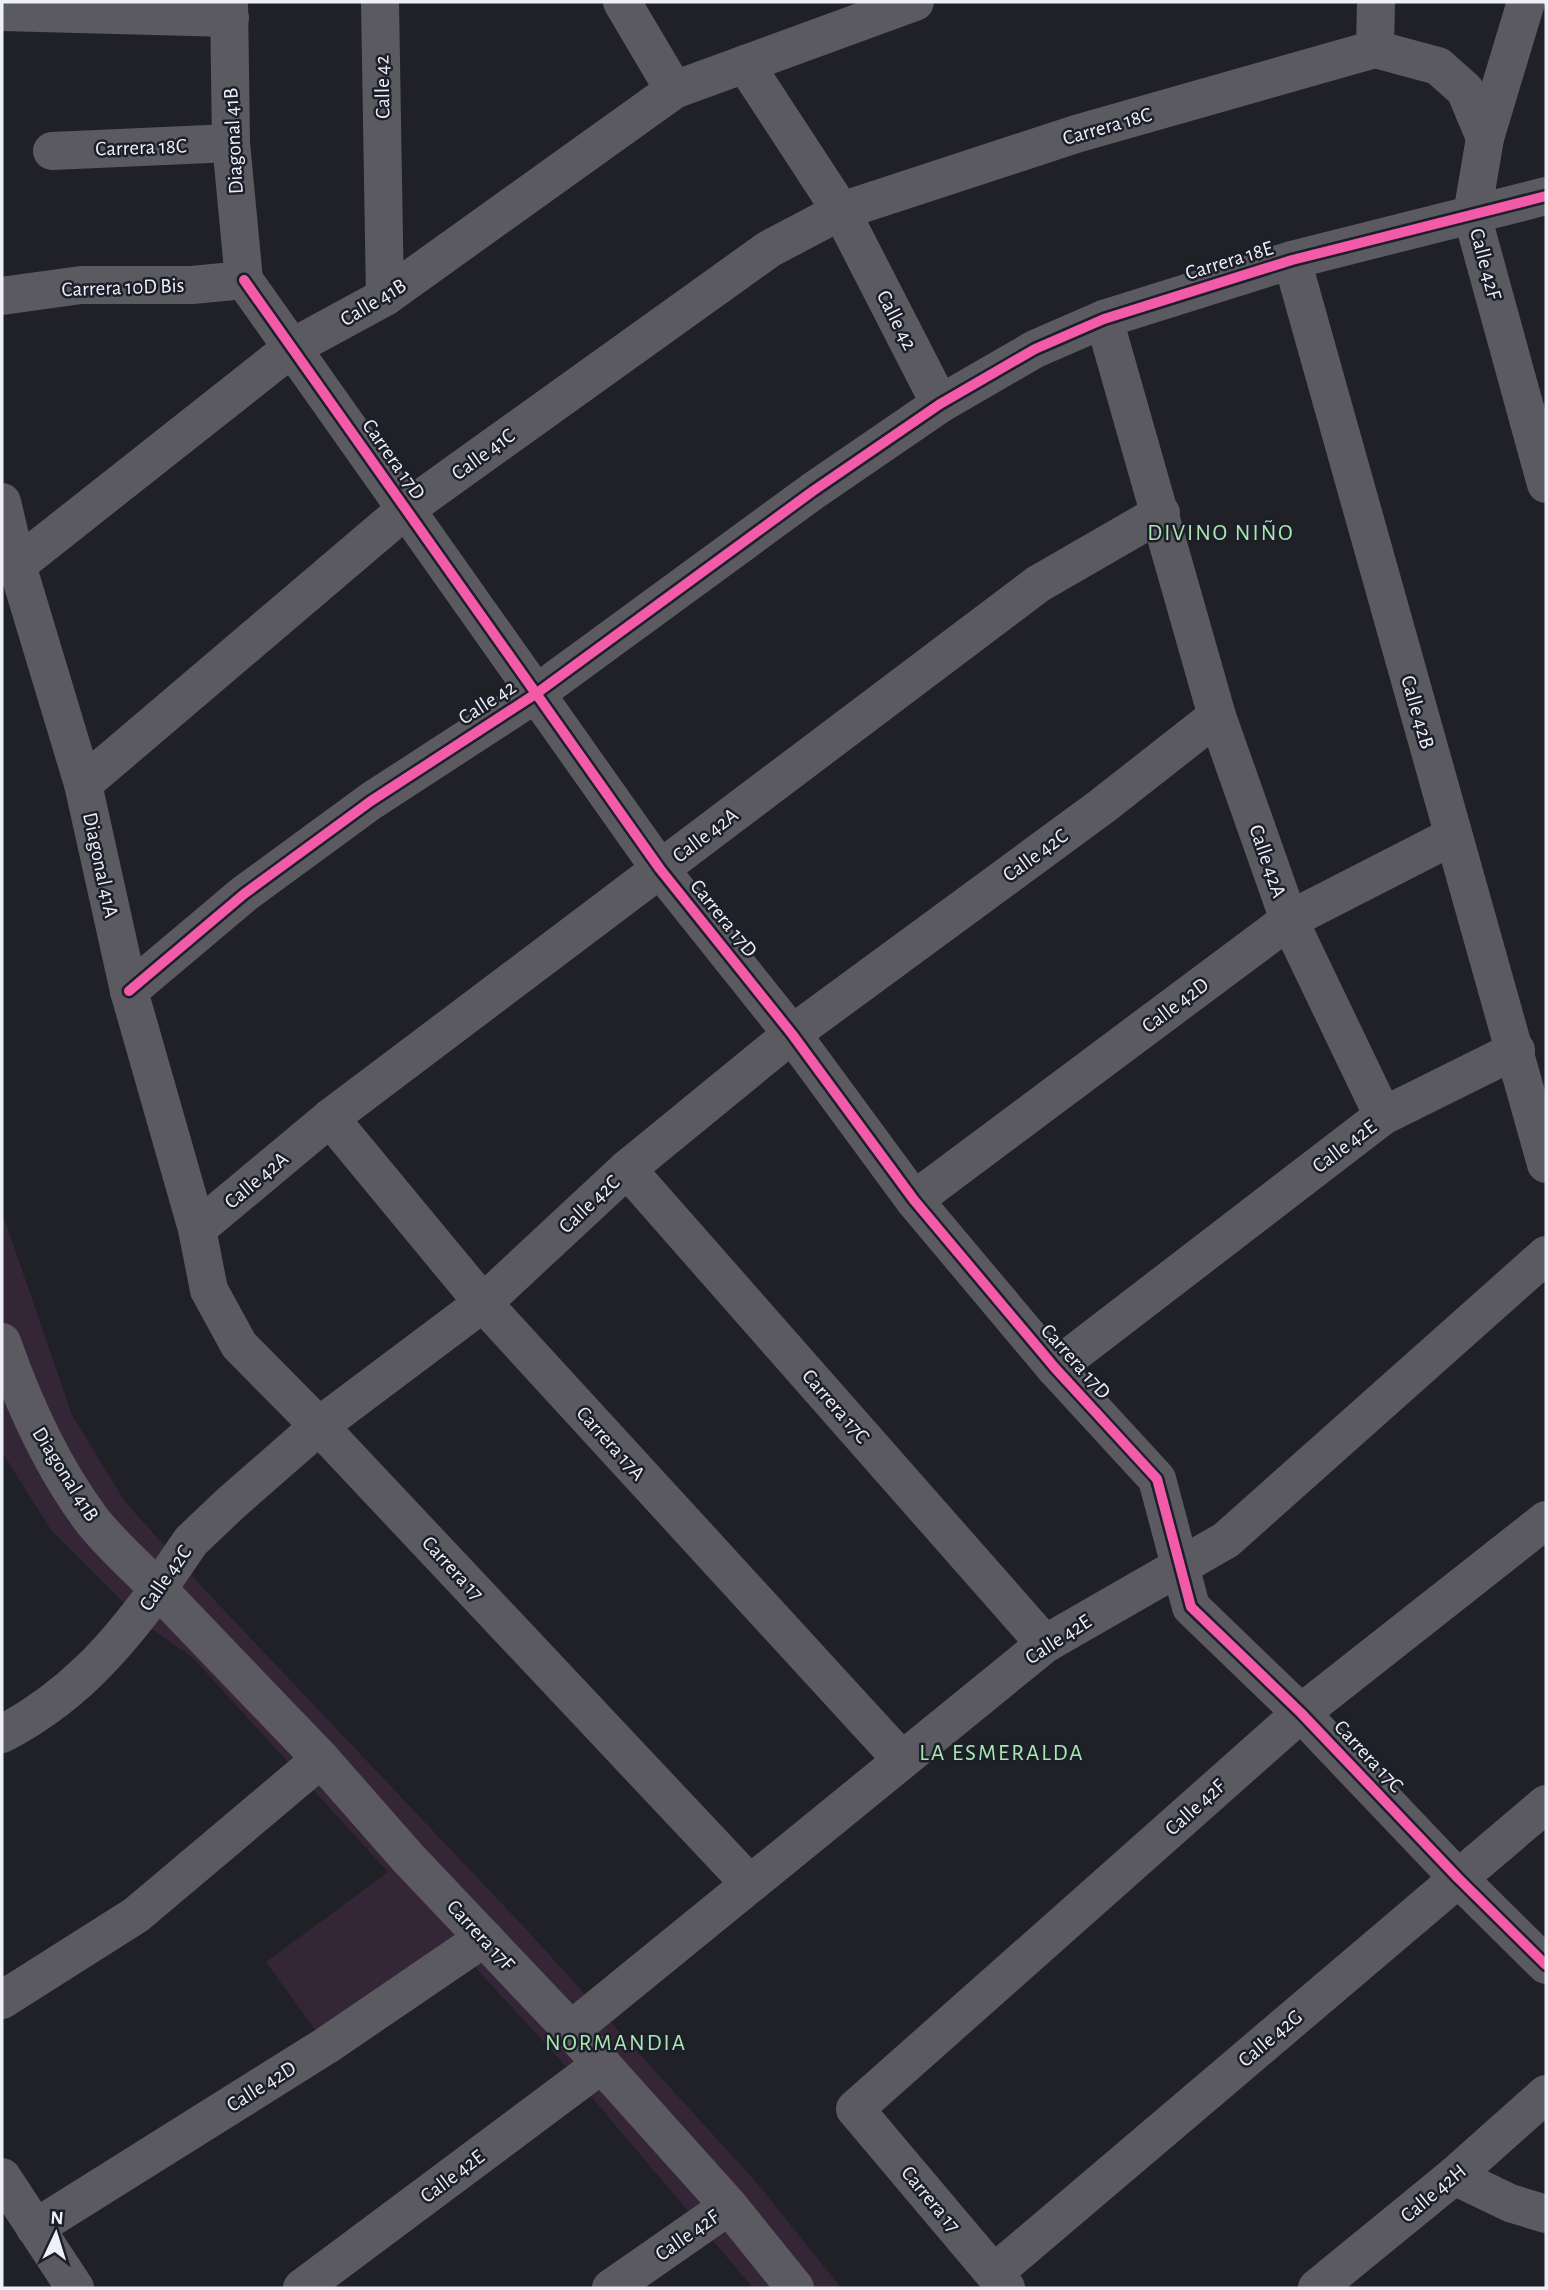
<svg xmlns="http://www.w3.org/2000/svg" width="1548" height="2290" font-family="'Alegreya Sans',sans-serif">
<rect width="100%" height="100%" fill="#202126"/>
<polygon fill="#342537" points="2,1212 72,1415 125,1502 205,1590 524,1927 757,2183 841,2288 753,2288 562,2062 462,1953 326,2045 266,1962 388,1872 193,1658 146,1625 51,1530 2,1452"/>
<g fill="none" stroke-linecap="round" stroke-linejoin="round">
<g stroke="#5c5a61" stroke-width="38">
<polyline points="229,2 231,143 244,280"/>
<polyline points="380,2 385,297"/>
<polyline points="622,2 674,90"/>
<polyline points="1376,2 1375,49 1438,66 1465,90 1485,138"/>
<polyline points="1526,2 1485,138 1472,215 1546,484"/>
<polyline points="2,12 230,18"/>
<polyline points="745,64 841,211 940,404"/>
<polyline points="52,151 231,143"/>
<polyline points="1292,260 1546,1164"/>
<polyline points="244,280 660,869 792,1034 914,1200 1055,1368 1157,1479 1191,1607 1301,1713 1458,1878 1546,1965"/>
<polyline points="2,296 81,285 192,285 244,280"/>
<polyline points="1104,319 1217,716 1289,920 1383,1116"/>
<polyline points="2,502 17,565 83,784 129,991 197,1229 209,1290 239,1345 319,1426 750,1884"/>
<polyline points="17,565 293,347 385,297 674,90 915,2"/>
<polyline points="83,784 405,510 769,249 841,211 1076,134 1375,49"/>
<polyline points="129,991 244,894 371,801 537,693 813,491 940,404 1035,349 1104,319 1292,260 1546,196"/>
<polyline points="330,1118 483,1303 901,1759"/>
<polyline points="627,1169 1045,1644"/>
<polyline points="914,1200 1289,920 1453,836"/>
<polyline points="197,1229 330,1118 1038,584 1161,513"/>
<polyline points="1055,1368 1383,1116 1516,1050"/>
<polyline points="2,2000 136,1915 321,1759"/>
<polyline points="571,2030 1045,1644 1226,1540 1546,1255"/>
<polyline points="1454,2176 1510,2203 1546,2214"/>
<polyline points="2,2177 75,2288"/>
<polyline points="35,2228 327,2045 484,1938"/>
<polyline points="994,2273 1546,1804"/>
<polyline points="302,2288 602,2064"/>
<polyline points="611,2288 729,2206"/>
<polyline points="795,2288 729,2206 571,2030 408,1858 321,1759 158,1589 191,1541 231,1503 319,1426 483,1303 627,1169 792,1034 1101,807 1217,716"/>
<polyline points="1006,2288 855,2109 1301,1713 1546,1520"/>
<polyline points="1317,2288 1454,2176 1546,2094"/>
</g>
<path stroke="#5c5a61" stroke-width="38" d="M2 1342C24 1405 51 1465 91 1519 110 1544 136 1566 158 1589 114 1650 69 1699 2 1734"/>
<g stroke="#1c1f2a" stroke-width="15">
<g id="cycleway">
<polyline points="244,280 660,869 792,1034 914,1200 1055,1368 1157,1479 1191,1607 1301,1713 1458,1878 1546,1965"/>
<polyline points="129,991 244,894 371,801 537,693 813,491 940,404 1035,349 1104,319 1292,260 1546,196"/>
</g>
</g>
<use href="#cycleway" stroke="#f35aa7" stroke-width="10"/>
</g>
<g text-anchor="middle" stroke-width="5" stroke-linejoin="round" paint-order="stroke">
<g font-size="21" fill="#eef0f8" stroke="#1c1f2a">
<text transform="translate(382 87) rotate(-91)" y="7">Calle 42</text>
<text transform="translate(1107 126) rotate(-16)" y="7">Carrera 18C</text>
<text transform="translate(233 141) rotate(-93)" y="7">Diagonal 41B</text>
<text transform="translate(141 147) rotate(-2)" y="7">Carrera 18C</text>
<text transform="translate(1229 260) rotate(-17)" y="7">Carrera 18E</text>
<text transform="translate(1486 264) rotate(75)" y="7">Calle 42F</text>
<text transform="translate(123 287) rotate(-2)" y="7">Carrera 10D Bis</text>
<text transform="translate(373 302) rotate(-31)" y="7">Calle 41B</text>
<text transform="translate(897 320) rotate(63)" y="7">Calle 42</text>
<text transform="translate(483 454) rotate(-36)" y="7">Calle 41C</text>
<text transform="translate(394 459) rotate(55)" y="7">Carrera 17D</text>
<text transform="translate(487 702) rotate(-33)" y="7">Calle 42</text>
<text transform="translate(1418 712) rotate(74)" y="7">Calle 42B</text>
<text transform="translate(705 835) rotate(-37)" y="7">Calle 42A</text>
<text transform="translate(1035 855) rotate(-36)" y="7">Calle 42C</text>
<text transform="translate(1268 861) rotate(71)" y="7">Calle 42A</text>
<text transform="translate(101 865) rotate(78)" y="7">Diagonal 41A</text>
<text transform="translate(724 918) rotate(51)" y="7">Carrera 17D</text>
<text transform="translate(1175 1005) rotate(-37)" y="7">Calle 42D</text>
<text transform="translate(1344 1146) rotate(-37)" y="7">Calle 42E</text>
<text transform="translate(256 1180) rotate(-40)" y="7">Calle 42A</text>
<text transform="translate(589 1204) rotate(-43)" y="7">Calle 42C</text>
<text transform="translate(1076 1361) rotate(48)" y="7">Carrera 17D</text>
<text transform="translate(836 1406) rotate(49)" y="7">Carrera 17C</text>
<text transform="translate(611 1443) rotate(48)" y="7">Carrera 17A</text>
<text transform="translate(66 1474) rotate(58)" y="7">Diagonal 41B</text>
<text transform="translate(453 1568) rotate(47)" y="7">Carrera 17</text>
<text transform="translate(165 1578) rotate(-55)" y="7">Calle 42C</text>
<text transform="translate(1058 1639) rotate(-33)" y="7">Calle 42E</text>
<text transform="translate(1369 1756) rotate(47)" y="7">Carrera 17C</text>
<text transform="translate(1195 1807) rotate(-42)" y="7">Calle 42F</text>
<text transform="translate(481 1935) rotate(47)" y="7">Carrera 17F</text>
<text transform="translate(1270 2038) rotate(-40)" y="7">Calle 42G</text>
<text transform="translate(261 2086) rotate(-32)" y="7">Calle 42D</text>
<text transform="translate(452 2176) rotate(-37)" y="7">Calle 42E</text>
<text transform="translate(1433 2193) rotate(-40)" y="7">Calle 42H</text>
<text transform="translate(931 2199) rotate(50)" y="7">Carrera 17</text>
<text transform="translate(687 2235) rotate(-35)" y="7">Calle 42F</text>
</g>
<g font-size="23" letter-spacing="2" fill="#a9e7ae" stroke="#1c1f2a">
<text x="1221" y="540">DIVINO NIÑO</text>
<text x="1002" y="1760">LA ESMERALDA</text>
<text x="616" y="2050">NORMANDIA</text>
</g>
</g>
<rect width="1548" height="2290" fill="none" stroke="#eef0f8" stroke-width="7"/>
<g transform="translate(56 2234) rotate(4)" stroke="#1c1f2a" stroke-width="5" paint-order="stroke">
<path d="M0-5L12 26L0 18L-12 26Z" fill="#eef0f8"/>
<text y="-10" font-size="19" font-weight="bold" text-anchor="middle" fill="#eef0f8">N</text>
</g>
</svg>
